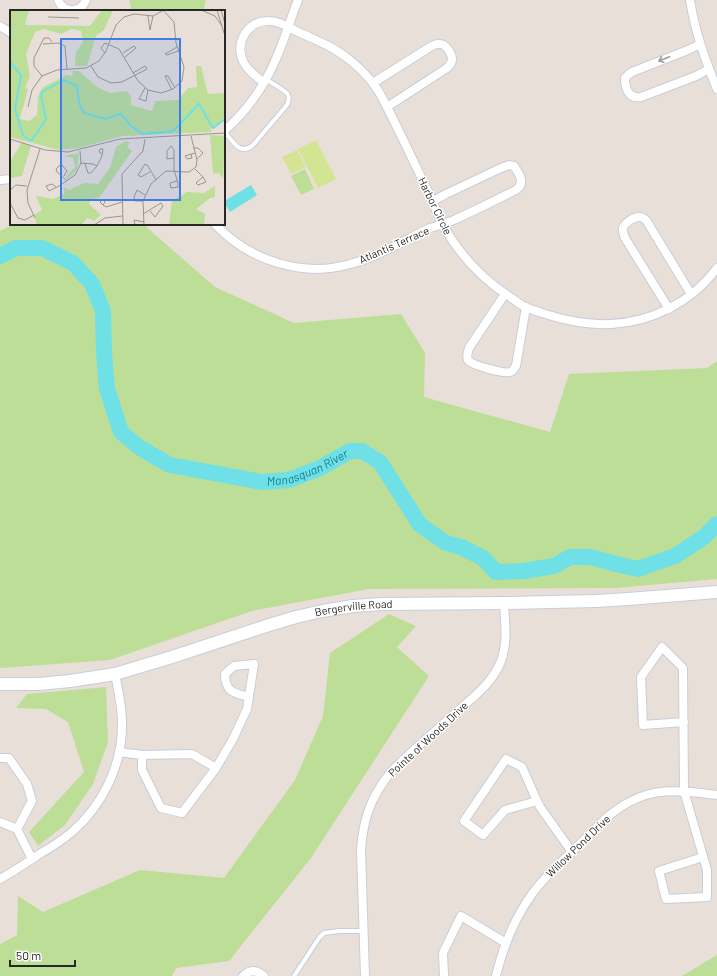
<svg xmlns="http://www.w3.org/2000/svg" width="717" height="976" font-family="Barlow,sans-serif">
<rect width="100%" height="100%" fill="#e9dfd9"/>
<g fill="#bdde97">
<polygon points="129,0 206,0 203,11 132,11"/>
<polygon points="305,169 314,189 301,195 291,176"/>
<polygon points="14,224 56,224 62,226 63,224 143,224 215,287 294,323 401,314 425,353 424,397 550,432 569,374 707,368 717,361 717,579 616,588 369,589 252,611 110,660 0,668 0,231"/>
<polygon points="389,614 416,626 397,647 429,676 311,858 229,961 176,968 172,976 0,976 0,944 17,935 18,896 43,912 140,870 224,878 295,780 323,716 330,653"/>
<polygon points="106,687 108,742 93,784 65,825 38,846 29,832 84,772 68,722 46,709 16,708 27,694"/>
<polygon points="717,955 717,976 682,976"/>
</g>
<g fill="#d3e593">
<polygon points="316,140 336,179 318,188 298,149"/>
<polygon points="297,150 306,167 291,174 282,157"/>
</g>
<polygon fill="#70e0e7" points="251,185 257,195 230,212 224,202 224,201"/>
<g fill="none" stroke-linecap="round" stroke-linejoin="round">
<path stroke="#70e0e7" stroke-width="16" id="s1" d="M0 256 16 248H42L73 263 92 284 103 311 104 353 107 389 121 432 140 448 170 465 262 482 289 480 320 468 350 451H362L380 462 420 525 446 543 461 547 483 558 496 572 524 571 554 566 570 557H591L616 564 638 569 675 556 704 537 717 524"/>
<g stroke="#c7ced9" stroke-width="6">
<g id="lane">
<path d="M224 131C232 140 240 157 253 145L287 105C288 102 290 98 288 95 286 90 270 82 265 79"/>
<polyline points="294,976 319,938 324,933 339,931 363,931"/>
</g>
</g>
<g stroke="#c7ced9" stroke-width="10">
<g id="street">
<path d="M58 0C64 13 80 14 86 0"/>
<path d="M690 0C695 32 705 59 717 89"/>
<polyline points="0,26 11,33"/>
<path d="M700 44 688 50 632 72 628 75 625 78C625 89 629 99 641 97L696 76 709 69"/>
<path d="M263 82C257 77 248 71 244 63 233 44 248 19 270 21 280 21 290 28 298 32 305 35 312 38 318 41 342 51 365 70 379 92 396 123 411 157 427 189 433 201 437 214 443 225 460 256 483 280 513 299 517 302 521 305 525 307 532 310 539 312 545 314 567 321 588 325 611 324 652 322 692 302 717 268"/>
<path d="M373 83 430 47C434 45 437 43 440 44 446 44 452 54 452 59 452 63 450 65 447 68L387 107"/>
<path d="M224 131C245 113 264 87 275 61 284 42 290 20 298 0"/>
<polyline points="0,180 11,179"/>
<path d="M215 224C248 260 303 278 350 264 378 257 404 240 430 228 439 225 448 223 456 219 476 210 496 200 516 190 526 182 519 174 514 166L509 165 501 168 446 194 433 201"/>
<path d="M505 294 469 348C468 352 466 356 468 360 471 365 504 374 510 372 513 372 514 368 516 366L526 307"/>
<path d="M669 309 625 238C624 235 622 231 623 228 625 223 634 216 640 217 642 217 644 219 646 220L691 294"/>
<polyline points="684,722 643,725 641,677 662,647 683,668 684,791 707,870 707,897 666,899 659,871 703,857"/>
<polyline points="119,752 142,755 192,754 216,768 182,813 161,808 142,770 142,755"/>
<polyline points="0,758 9,758 27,784 32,801 17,829"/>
<path d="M216 768 233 739 247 709 254 664 234 666 225 674C225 692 234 693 249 697"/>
<polyline points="537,801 505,810 483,835 464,821 506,759 522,767 537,801 540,807 572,852"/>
<polyline points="0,822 17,829 32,859"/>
<path d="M0 879C14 871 28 862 41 853 52 847 62 840 72 832 103 805 123 764 122 722 122 706 118 690 115 674"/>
<path d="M243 976C250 969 257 970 264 976"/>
<path d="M365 976 361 850C363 819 371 797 390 773 409 753 430 736 451 717 469 700 492 685 501 661 508 642 505 623 504 603"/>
<polyline points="444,976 443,953 461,916 506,943"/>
<path d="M496 976C503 947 514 919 532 894 542 880 555 868 567 856 580 844 592 832 605 819 643 786 670 789 717 795"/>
</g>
</g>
<g stroke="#c7ced9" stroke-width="14">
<g id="secondary">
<path id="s2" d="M0 684H39L70 681 115 674 172 657 269 625 296 617 322 611 353 606 382 604 504 603 596 601 628 599 717 592"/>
</g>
</g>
<use href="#lane" stroke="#fff" stroke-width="4"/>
<use href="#street" stroke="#fff" stroke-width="8"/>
<use href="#secondary" stroke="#fff" stroke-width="12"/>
</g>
<defs><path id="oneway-shaft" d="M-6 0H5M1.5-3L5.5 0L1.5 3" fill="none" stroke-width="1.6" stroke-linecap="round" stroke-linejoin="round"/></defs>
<use stroke="#9e9e9e" href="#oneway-shaft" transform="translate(664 59) rotate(159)"/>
<g text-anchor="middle" stroke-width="3" stroke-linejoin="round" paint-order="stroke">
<g font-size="11" fill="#272727" stroke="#fff">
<text transform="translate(435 206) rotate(64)" y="4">Harbor Circle</text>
<text transform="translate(394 245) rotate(-24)" y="4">Atlantis Terrace</text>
<text dy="4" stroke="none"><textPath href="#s2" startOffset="364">Bergerville Road</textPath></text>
<text transform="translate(428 739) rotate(-43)" y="4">Pointe of Woods Drive</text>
<text transform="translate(578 846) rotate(-44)" y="4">Willow Pond Drive</text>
</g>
<g font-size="12" font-style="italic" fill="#137d8f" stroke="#fff">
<text dy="4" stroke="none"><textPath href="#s1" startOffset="460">Manasquan River</textPath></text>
</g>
</g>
<g transform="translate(10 10)">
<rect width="215" height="215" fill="#e9dfd9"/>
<path d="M0 0H19L15 15 80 16 92 0H103L94 20 86 26 77 56H65L66 42 73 32 71 21 62 19 51 24 34 19 25 22 16 44 20 66 15 78 18 79 10 109 19 111 27 105 28 86 32 78 56 65 62 66 63 61H69L87 77 100 83 117 81 121 87V95L142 101 145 91 168 90 178 78 187 77 186 56H191L198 84 215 83V111L201 118V122L112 126 69 138 49 140 0 127ZM200 125 215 126 213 169 209 163 203 164ZM116 131 120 133 117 136 122 141 89 188 80 189 79 194 91 205 84 211 77 208 71 215H27L24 205 32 200 26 186 43 189 54 184V177L59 180 74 173 88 174 100 158 106 137ZM12 132 21 136 12 166 0 168V152ZM69 143 67 159 58 169 56 167 65 157 63 148 54 146ZM205 176V187L200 188 186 199 195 204 194 215H159L162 191 177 182 194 183Z" fill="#bdde97"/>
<path fill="none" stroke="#70e0e7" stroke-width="2" d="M0 52 11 65 5 99 13 125 19 130H22L36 109 31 86 33 81 54 70 67 76 69 93 74 103 95 109 111 104 121 116 133 124 163 121 189 94 203 118 215 109"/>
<path fill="none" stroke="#9b9592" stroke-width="1" d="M191 0 205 6 212 16M207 0 215 26M211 0 215 14M138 6 140 20 143 6M38 7 69 8M33 34 48 33 55 36 57 59M167 37 155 44 157 45 168 41M95 43 91 38 95 33 109 39 128 71 138 80 151 83 163 79 172 71 174 57 166 33 164 12 153 0M113 43 124 36 126 38 115 47M81 56 88 67 101 73 112 72 137 59 135 56 123 63M32 66 24 56V48L34 28H39L42 32M135 78 129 89 136 91 138 80M162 80 155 66H158L165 78M18 97 22 80 32 66 47 60 76 58 89 51 96 41 106 15 114 7 124 4 143 6 154 0M0 129 35 140 58 142 110 129 215 123M183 138H188L193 143 187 149M181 144 182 148 177 149 175 146 185 143M164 148 157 149V141L161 136 164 140V160L168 173V177L161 178 160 173 167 171M71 153 83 154 87 156 81 163H78L75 154M87 156 92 146 93 139H90L89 142 92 144M185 159 193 167 196 172 188 175 186 173 193 167M140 162 131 167 128 165 135 154 138 156 146 170M54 166 57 161 51 154 46 159 47 162 57 171M46 177 42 174 36 176 39 181 49 176 65 165 71 153 70 141M0 180 6 175 17 176M133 191H125L124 187 127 180 135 185M0 193 8 208 15 210 24 205M93 195 95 192 93 189 90 192 93 195 96 197 112 192M133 204 151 193 153 196 145 207 140 201M25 208 18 193 17 180 30 139M84 215 95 208 112 206M113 215 112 164 133 141 135 129M125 215 124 210 134 212M134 215 133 191 141 174 156 161 179 162 186 157 187 150 181 126"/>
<path fill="#3e7ee6" fill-opacity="0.15" stroke="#3e7ee6" stroke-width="2" d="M51 29H170V190H51Z"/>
<rect width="215" height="215" fill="none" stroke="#272727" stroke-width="2"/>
</g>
<path d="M10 960v6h65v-6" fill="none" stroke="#272727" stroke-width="2"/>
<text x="16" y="960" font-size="12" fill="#272727" stroke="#ffffff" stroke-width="3" paint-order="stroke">50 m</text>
</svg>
